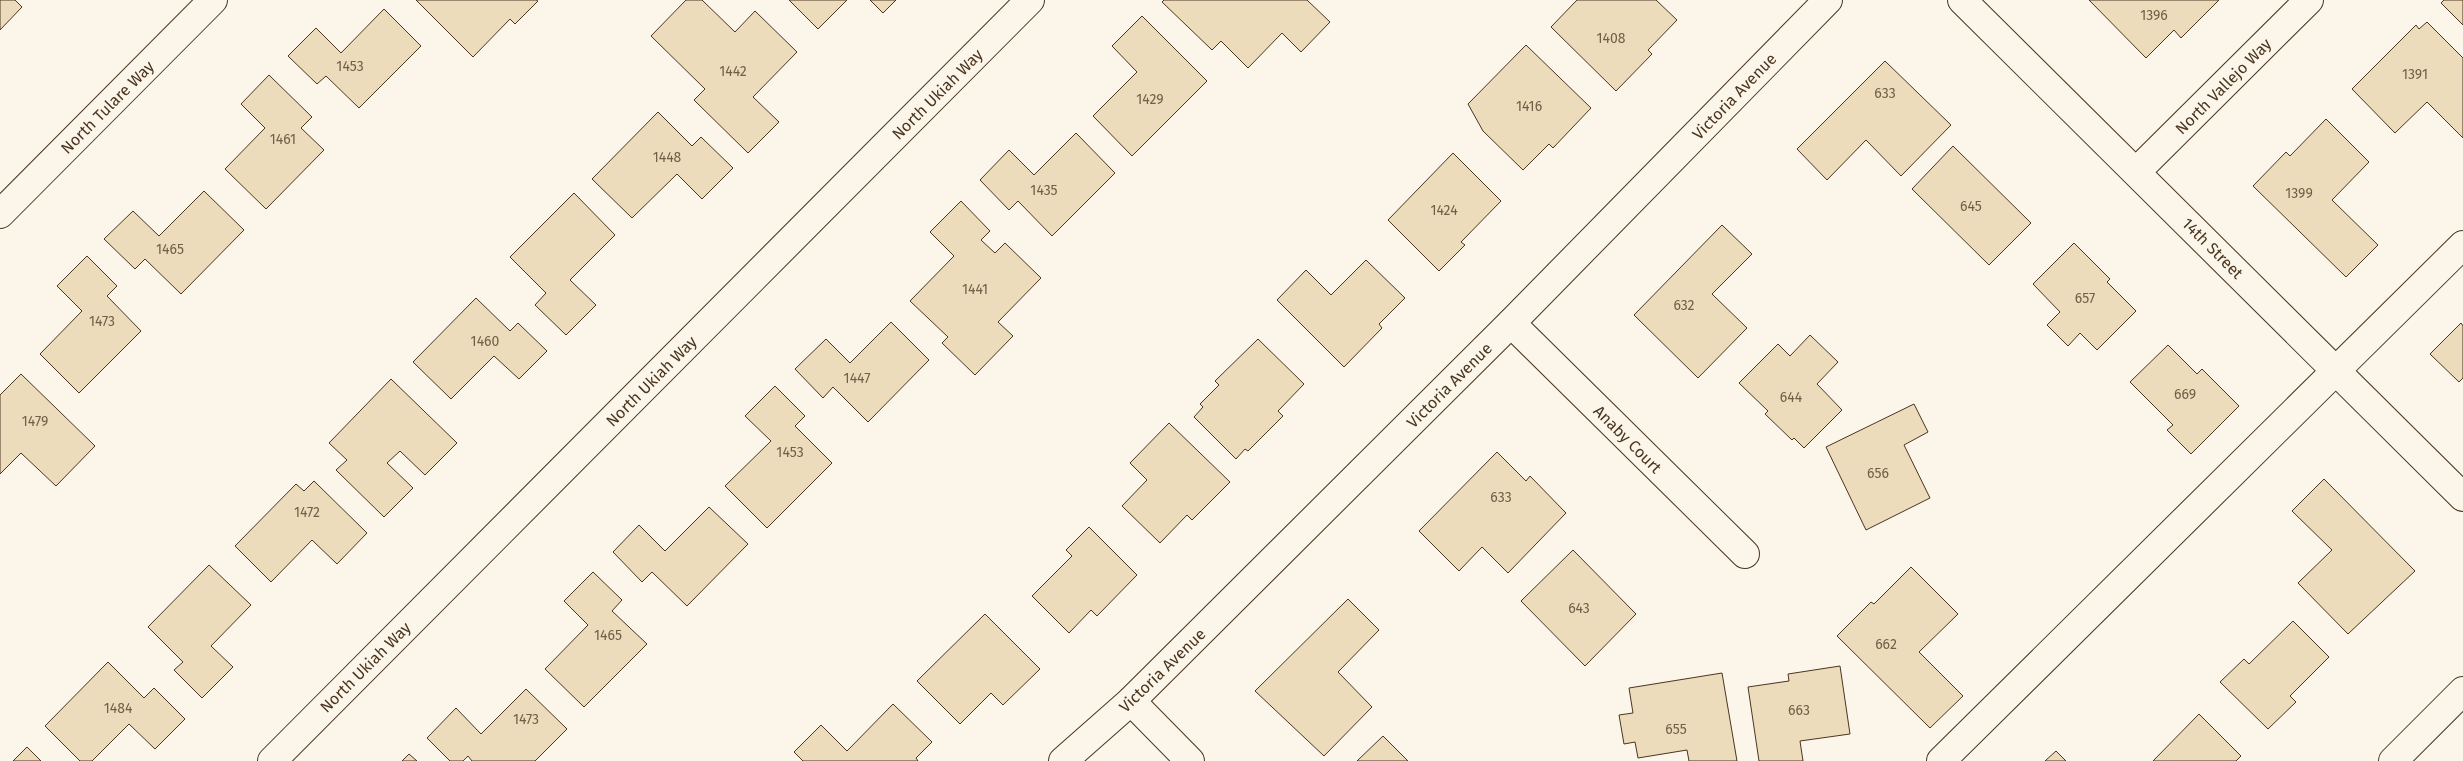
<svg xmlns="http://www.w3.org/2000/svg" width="2463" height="761" font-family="'Fira Sans',sans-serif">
<rect width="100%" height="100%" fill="#fbf6e9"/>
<g fill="#ecdcbc" stroke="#4a3520">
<polygon points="0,0 15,0 22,7 0,30"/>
<polygon points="416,0 536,0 538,1 515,24 510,19 473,57"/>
<polygon points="686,0 702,0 735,32 755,11 797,52 753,97 779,122 748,153 694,100 705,89 651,36"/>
<polygon points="789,0 847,0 818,29"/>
<polygon points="870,0 896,0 883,13"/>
<polygon points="1164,0 1307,0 1330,22 1301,52 1282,33 1248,68 1221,41 1212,50 1162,2"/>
<polygon points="1577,0 1656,0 1677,20 1648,50 1652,54 1616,91 1551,27"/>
<polygon points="2089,0 2219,0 2181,38 2174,30 2146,58"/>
<polygon points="2444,0 2463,0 2463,25 2441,3"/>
<polygon points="384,9 421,46 359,108 326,76 317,84 288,56 316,28 341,53"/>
<polygon points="1142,16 1207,81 1132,156 1093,116 1137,72 1112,46"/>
<polygon points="2427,22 2463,58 2463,138 2427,102 2395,133 2352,89 2416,25 2419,29"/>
<polygon points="1526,45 1591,108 1553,148 1549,144 1523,170 1483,131 1468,104"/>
<polygon points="1885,61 1951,125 1901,176 1866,140 1827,180 1797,149"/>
<polygon points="269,75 312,117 301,128 324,150 266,209 225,169 265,128 241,104"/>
<polygon points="658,112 692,146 701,137 733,168 702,199 677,174 632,218 592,179"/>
<polygon points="2326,119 2369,162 2332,200 2378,245 2346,277 2253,186 2286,152 2290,156"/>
<polygon points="1076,133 1115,173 1052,236 1018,201 1009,210 980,180 1009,150 1034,175"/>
<polygon points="1953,146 2031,223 1989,265 1912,189"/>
<polygon points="1453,153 1501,201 1461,242 1465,245 1439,271 1388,220"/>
<polygon points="204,191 244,230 181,294 145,259 135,269 104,239 133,211 159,236"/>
<polygon points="574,193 615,235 570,280 596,305 566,335 535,305 546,293 510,257"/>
<polygon points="961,201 990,231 981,240 995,253 1005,243 1041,278 998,322 1013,336 975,375 942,343 948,337 910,301 954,256 930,232"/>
<polygon points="1722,225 1752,254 1712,294 1747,328 1698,378 1634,315"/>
<polygon points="2074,243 2110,279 2107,282 2136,311 2097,350 2080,333 2068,346 2047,325 2060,312 2033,284"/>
<polygon points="87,256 117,286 107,296 141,331 79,393 40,354 82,311 57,286"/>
<polygon points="1366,260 1405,298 1379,324 1382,328 1344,367 1277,300 1306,270 1331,295"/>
<polygon points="476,298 510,331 518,323 547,351 519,379 494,356 451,399 413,362"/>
<polygon points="891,322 929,360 868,422 833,387 823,398 795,369 826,339 850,363"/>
<polygon points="2461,323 2463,326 2463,378 2459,382 2430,354"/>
<polygon points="1810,335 1838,362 1817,384 1842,410 1804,448 1794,438 1792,440 1765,414 1768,411 1739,383 1778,344 1790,356"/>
<polygon points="1258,339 1304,384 1278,411 1283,416 1248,451 1245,449 1236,459 1194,417 1203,407 1200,404 1219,385 1215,381"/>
<polygon points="2168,345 2197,374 2202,369 2239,406 2191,454 2167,430 2173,425 2130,382"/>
<polygon points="21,374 95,446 56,486 21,453 0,474 0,395"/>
<polygon points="391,379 457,443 425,475 400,451 387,463 413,488 384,517 336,470 347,460 329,443"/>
<polygon points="775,386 805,416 795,426 832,463 767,528 725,486 771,441 745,416"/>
<polygon points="1914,404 1928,432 1904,445 1930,498 1866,530 1826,447"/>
<polygon points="1169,423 1230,482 1192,520 1187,515 1160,543 1122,506 1147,480 1130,463"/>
<polygon points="1497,452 1526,481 1530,476 1566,513 1508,573 1482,547 1459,571 1419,531"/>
<polygon points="2324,479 2415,571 2348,634 2298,583 2332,550 2292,511"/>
<polygon points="314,481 367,533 337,564 312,540 271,582 235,546 296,484 304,491"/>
<polygon points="709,507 748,544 687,606 652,572 642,582 613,552 639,525 665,551"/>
<polygon points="1089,527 1137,575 1097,616 1091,610 1069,633 1032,596 1072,556 1066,550"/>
<polygon points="1573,550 1636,614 1585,666 1521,601"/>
<polygon points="209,565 251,605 211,646 233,667 202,698 174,670 183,662 148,627"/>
<polygon points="1911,567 1958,614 1919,652 1963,696 1930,728 1837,636 1871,602 1874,604"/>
<polygon points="593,572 622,600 612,611 647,644 584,707 545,669 588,625 564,601"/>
<polygon points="1348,599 1379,630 1338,672 1372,707 1324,756 1255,691"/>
<polygon points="985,614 1040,669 1003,705 991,693 960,724 917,681"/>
<polygon points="2293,621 2329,657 2290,696 2296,702 2268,729 2220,682 2244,659 2249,664"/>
<polygon points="108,662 144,698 154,688 185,719 155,749 129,724 92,761 80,761 45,726"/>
<polygon points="1840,666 1850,734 1800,741 1803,761 1759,761 1748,687 1789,681 1788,674"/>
<polygon points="1722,673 1737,761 1689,761 1687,750 1638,758 1635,742 1624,744 1619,715 1633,713 1629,688"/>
<polygon points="526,689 567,729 535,761 472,761 468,756 463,761 450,761 427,738 456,708 481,734"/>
<polygon points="893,704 932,742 916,758 918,761 803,761 794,752 821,725 847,751"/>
<polygon points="2199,714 2241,756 2236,761 2153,761"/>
<polygon points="1383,736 1408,761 1357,761"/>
<polygon points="27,747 41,761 13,761"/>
<polygon points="2056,751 2066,761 2045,761"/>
<polygon points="409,754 417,761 402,761"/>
</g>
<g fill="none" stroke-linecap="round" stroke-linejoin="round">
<g stroke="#4a3520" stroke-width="30">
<g id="minor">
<polyline points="1962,0 2463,497"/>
<polyline points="2136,172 2309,0"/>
<polyline points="0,214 213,0"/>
<polyline points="1511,323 1745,554"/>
<polyline points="1131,701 1190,761"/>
<polyline points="272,761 1030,0"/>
<polyline points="1063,761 1131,701 1511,323 1828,0"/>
<polyline points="1941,761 2463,245"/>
</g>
</g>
<g stroke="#4a3520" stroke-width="30">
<polyline id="major" points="2393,761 2463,691"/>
</g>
<use href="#minor" stroke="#fbf6e9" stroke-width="28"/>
<use href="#major" stroke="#fbf6e9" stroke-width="28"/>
</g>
<g text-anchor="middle" stroke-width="4" stroke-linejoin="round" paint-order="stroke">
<g font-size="14" fill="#725f47">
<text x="2154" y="20">1396</text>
<text x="1611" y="43">1408</text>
<text x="350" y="71">1453</text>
<text x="733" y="76">1442</text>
<text x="2415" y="79">1391</text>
<text x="1885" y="98">633</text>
<text x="1150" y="104">1429</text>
<text x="1529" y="111">1416</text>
<text x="283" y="144">1461</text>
<text x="667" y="162">1448</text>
<text x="1044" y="195">1435</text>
<text x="2299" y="198">1399</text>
<text x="1971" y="211">645</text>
<text x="1444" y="215">1424</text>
<text x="170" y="254">1465</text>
<text x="975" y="294">1441</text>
<text x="2085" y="303">657</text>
<text x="1684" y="310">632</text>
<text x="102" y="326">1473</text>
<text x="485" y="346">1460</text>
<text x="857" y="383">1447</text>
<text x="2185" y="399">669</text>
<text x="1791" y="402">644</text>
<text x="35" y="426">1479</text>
<text x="790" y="457">1453</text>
<text x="1878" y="478">656</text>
<text x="1501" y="502">633</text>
<text x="307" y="517">1472</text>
<text x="1579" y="613">643</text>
<text x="608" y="640">1465</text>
<text x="1886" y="649">662</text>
<text x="118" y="713">1484</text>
<text x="1799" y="715">663</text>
<text x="526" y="724">1473</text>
<text x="1676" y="734">655</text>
</g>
<g font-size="16" fill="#4a3520" stroke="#fbf6e9">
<text transform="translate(2223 86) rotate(-45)" y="6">North Vallejo Way</text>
<text transform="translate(937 94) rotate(-45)" y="6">North Ukiah Way</text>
<text transform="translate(1734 96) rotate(-46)" y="6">Victoria Avenue</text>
<text transform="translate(107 107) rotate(-45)" y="6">North Tulare Way</text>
<text transform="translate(2213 248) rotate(45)" y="6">14th Street</text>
<text transform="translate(651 381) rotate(-45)" y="6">North Ukiah Way</text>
<text transform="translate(1449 385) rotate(-45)" y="6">Victoria Avenue</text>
<text transform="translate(1628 439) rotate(45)" y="6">Anaby Court</text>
<text transform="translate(365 667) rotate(-45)" y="6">North Ukiah Way</text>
<text transform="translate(1162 670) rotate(-44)" y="6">Victoria Avenue</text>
</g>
</g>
</svg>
